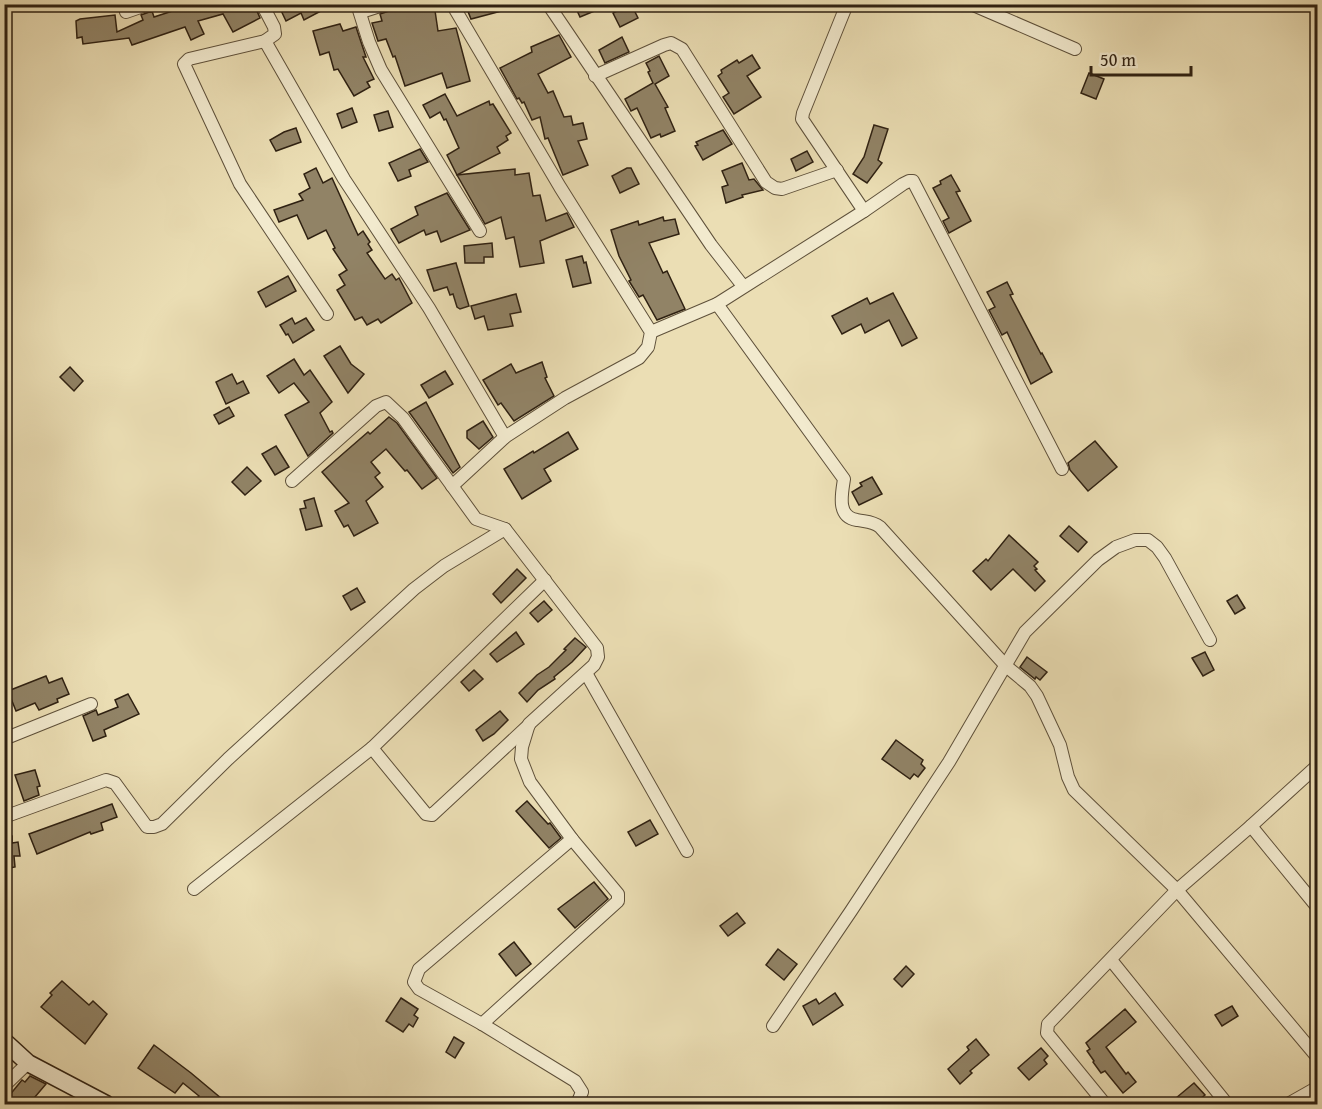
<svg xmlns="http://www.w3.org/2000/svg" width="1322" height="1109" font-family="'Gentium Book Plus',serif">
<rect width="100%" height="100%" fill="#ebdeb4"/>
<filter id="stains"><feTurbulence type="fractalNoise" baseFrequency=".00333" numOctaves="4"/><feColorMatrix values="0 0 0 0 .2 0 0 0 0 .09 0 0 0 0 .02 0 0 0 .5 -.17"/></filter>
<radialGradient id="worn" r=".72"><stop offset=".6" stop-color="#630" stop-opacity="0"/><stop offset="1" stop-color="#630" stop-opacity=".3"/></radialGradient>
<g fill="#918366" stroke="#2f2112" stroke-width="1.5">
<polygon points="194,4 254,4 260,18 233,32 223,14 198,21 204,34 191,40 185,27 132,45 129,38 83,44 82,37 77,38 76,21 80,19 115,15 117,32 143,20 141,15 152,11 154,17"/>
<polygon points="278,4 334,4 304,20 301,13 286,21"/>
<polygon points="410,4 434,4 438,31 456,28 470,81 447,88 442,73 405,86 395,56 393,57 386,39 378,41 372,23 382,21 380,14"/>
<polygon points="465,4 513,4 513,8 471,19"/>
<polygon points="574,4 609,4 609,5 580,17"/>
<polygon points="631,4 638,18 620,27 613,13"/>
<polygon points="340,24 343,31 356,27 366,57 363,57 374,79 367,82 370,87 354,96 338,69 334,70 329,52 320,55 313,31"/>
<polygon points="559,35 571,57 538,74 548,93 553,91 564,117 571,116 573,125 583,123 587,139 578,141 588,165 563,175 548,138 545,139 540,117 532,120 524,102 522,103 519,98 517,99 500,68 532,52 531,47"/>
<polygon points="622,37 629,52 605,63 599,50"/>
<polygon points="752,55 760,68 747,76 761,97 734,114 723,97 729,93 718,76 722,73 721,70 737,60 739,63"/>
<polygon points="659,56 669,76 655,84 668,107 665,108 675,131 661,137 660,134 651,138 637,108 631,111 625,99 653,83 648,72 650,71 646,63"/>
<polygon points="1089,73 1104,79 1096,99 1081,93"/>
<polygon points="445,94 457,116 489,101 490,105 493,104 511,133 506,136 508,140 497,147 500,153 457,175 447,155 459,148 446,119 444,120 440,112 430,118 423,105"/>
<polygon points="352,108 357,122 342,128 337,114"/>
<polygon points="388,111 393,127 379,131 374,115"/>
<polygon points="874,125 888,129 878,160 882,163 867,183 853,174 864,157"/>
<polygon points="296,128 301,142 276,151 270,140 284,132"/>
<polygon points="723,130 732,144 703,160 695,146 698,145 696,142"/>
<polygon points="420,149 428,162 409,170 411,176 398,181 389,163"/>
<polygon points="807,151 813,162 796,171 791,159"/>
<polygon points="742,163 749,180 754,179 763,190 742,195 743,197 726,203 722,187 728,185 722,171"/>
<polygon points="316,168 323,183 332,178 358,235 363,231 370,242 368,244 372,250 367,253 385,279 392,274 396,280 399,278 412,303 381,323 378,319 367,325 362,317 355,320 337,290 345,285 339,275 347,270 333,249 335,248 326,230 308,239 297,215 279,222 274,210 303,200 299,194 310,188 304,174"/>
<polygon points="627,168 631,168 639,184 620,193 612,176"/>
<polygon points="515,169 515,175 529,173 533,196 540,195 546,221 567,213 574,227 540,241 544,263 520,267 514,237 506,239 501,217 485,224 457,175"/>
<polygon points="951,175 960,191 956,192 971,221 949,233 943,221 949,218 933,188 941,184 940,181"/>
<polygon points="447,193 470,230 441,242 437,231 426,235 424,230 399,243 391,229 418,215 415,207"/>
<polygon points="663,217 664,221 675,219 679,234 649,243 663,273 667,271 685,309 657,320 643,295 639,297 629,281 631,280 619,256 611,230 638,221 639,225"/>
<polygon points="492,243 493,257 484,257 484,263 465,263 464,246"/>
<polygon points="582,256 584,263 586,262 591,283 573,287 566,260"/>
<polygon points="456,263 469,306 460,309 457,307 453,294 450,295 447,287 434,291 427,270"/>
<polygon points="288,276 296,291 266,307 258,292"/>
<polygon points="1007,282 1013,294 1010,295 1041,354 1042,353 1052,372 1031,384 1007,332 1002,335 989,310 995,307 987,292"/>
<polygon points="893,293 917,338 902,346 889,320 865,333 861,324 842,334 832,316 867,298 870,304"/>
<polygon points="516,294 521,312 510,314 513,326 488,330 484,316 475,319 471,306"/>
<polygon points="292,318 295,324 306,318 314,330 293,343 288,334 286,335 280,325"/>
<polygon points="340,346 351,364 364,374 348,393 324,356"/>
<polygon points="294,359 304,375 310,370 332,402 320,413 330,432 332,431 333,433 308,456 285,415 309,402 294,383 279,393 267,376"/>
<polygon points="542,362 547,377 545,378 554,396 514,421 501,403 498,405 483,380 511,364 516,373"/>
<polygon points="70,367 83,381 74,391 60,377"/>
<polygon points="445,371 453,384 429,398 421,385"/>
<polygon points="232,374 237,384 243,381 249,393 226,404 216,382"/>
<polygon points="426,402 460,467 453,473 409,412"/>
<polygon points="229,407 234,416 219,424 214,415"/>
<polygon points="389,417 397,423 437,478 422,489 407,470 405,471 386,449 371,462 380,473 375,477 383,487 366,501 378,523 354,536 348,525 344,527 335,511 349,503 322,472 368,432 370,434"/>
<polygon points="483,421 493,437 479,449 467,438 467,431"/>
<polygon points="568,432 578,449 544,469 551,481 522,499 504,469 533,451 534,453"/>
<polygon points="1095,441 1117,467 1088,491 1070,470 1068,463"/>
<polygon points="276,446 289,467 275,475 262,454"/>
<polygon points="247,467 261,481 245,495 232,482"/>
<polygon points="872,477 882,494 859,505 852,492 862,486 860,483"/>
<polygon points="314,498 322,526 306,530 300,509 306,508 304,501"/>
<polygon points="1069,526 1087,542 1078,552 1060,536"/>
<polygon points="1009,535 1038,562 1034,566 1037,569 1035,570 1045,581 1035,591 1013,569 991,590 973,571 986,559 988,561"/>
<polygon points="517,569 526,578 501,603 493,594"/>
<polygon points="357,588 365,602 351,610 343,596"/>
<polygon points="1237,595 1245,608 1235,614 1227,601"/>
<polygon points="544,601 552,610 538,622 530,613"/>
<polygon points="516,632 524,644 497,662 490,654"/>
<polygon points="575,638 586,647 572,662 554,677 555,679 538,690 527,702 519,693 537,675 549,667 566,650 564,649"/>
<polygon points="1205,652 1214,670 1203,676 1192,658"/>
<polygon points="1027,657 1047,672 1040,680 1036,677 1035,679 1020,667"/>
<polygon points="474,670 483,679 469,691 461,682"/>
<polygon points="46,676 49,683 62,678 69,694 57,699 58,702 39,710 35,703 16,711 8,691"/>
<polygon points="128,694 139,714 104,730 106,736 93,741 83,716 96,710 98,715 118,707 115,700"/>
<polygon points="500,711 508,720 494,734 483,741 476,730"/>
<polygon points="896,740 923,760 921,764 925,768 918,777 914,774 910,779 882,759"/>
<polygon points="35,770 40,786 37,787 39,795 24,801 15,775"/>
<polygon points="527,801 548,824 550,823 561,838 549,848 516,811"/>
<polygon points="112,804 117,817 101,823 103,830 91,834 90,832 37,854 29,834"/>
<polygon points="650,820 658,834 636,846 628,832"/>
<polygon points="12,836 12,843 18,842 20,856 14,856 15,867 4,869 4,837"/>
<polygon points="594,882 608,899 575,928 558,909"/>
<polygon points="737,913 745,923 728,936 720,926"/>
<polygon points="514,942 531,964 516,976 499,954"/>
<polygon points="778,949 797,964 784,980 766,965"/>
<polygon points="906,966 914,974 902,987 894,979"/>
<polygon points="62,981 89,1005 93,1001 107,1014 85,1044 41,1007 52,995 50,993"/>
<polygon points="835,993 843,1005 813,1025 803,1006 816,999 819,1004"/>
<polygon points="401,998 418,1009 414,1015 418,1018 413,1027 409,1024 403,1032 386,1021"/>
<polygon points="1232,1006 1238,1016 1222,1026 1215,1015"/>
<polygon points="1125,1009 1136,1022 1106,1047 1126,1074 1128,1072 1136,1082 1123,1093 1105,1071 1101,1073 1093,1062 1094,1061 1087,1051 1090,1049 1086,1043"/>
<polygon points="454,1037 464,1043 455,1058 446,1052"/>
<polygon points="976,1039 989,1055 970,1071 972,1073 960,1084 948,1069 969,1050 967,1047"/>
<polygon points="154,1045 191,1073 228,1104 192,1104 199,1096 183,1083 175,1093 138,1068"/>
<polygon points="1041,1048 1048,1056 1044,1060 1047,1064 1029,1080 1018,1068"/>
<polygon points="30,1076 46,1084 29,1104 4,1104 4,1102 22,1080 25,1082"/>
<polygon points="1194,1083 1205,1095 1194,1104 1181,1104 1176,1098"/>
</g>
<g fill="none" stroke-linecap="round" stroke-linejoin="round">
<g stroke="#5e503a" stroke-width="14">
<g id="street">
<polyline points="262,4 274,27 275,34 265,41 189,59 184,64 240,184 327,314"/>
<polyline points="357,4 369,42 381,70 480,231"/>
<polyline points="548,4 711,245 743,286"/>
<polyline points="847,4 803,113 802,119 864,211"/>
<polyline points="971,4 1075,49"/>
<polyline points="126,12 149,4"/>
<polyline points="361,12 386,4"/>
<polyline points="265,41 344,179 429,308 505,437"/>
<polyline points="595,76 664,45 671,43 682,49 766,182 775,188 782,189 837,170"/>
<path d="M717 304 844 479C842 493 836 517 857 520 866 522 872 521 880 527L1006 666 1030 686 1037 696 1060 745 1068 777 1074 790 1177 890 1318 1058"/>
<polyline points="651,332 717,304 864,211 903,184 909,181 913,181 1062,469"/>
<polyline points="292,481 376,406 386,402 403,418 476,519 505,529 597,648 598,657 594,665 529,724 522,747 521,759 530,782 572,839 618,894 618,901 482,1024"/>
<polyline points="452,486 505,437 565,398 639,358 648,347 651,332 560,187 452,4"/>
<polyline points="586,673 687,851"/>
<polyline points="4,739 91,704"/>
<polyline points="372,748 426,814 432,815 529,725"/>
<polyline points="4,817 106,780 115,783 147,827 154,827 162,824 228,759 414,589 444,566 505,529"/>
<polyline points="1251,826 1318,908"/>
<polyline points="572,839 419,969 414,982 419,989 482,1024 575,1081 582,1092 577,1104"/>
<polyline points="194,889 372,748 545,580"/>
<polyline points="1111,960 1227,1104"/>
<polyline points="773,1026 851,911 949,762 1025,632 1098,560 1116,547 1135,540 1148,540 1157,547 1165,558 1210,640"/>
<polyline points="4,1086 28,1063"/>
<polyline points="1105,1104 1047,1033 1048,1024 1177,890 1251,826 1318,765"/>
<polyline points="1288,1104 1318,1087"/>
</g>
</g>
<g stroke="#2f2112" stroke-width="19">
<polyline id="secondary" points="4,1041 28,1063 106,1104"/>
</g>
<use href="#street" stroke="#f2eace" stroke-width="12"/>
<use href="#secondary" stroke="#f2eace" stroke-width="16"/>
</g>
<rect width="1322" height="1109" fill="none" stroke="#ebdeb4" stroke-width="24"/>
<rect x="6" y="6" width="1310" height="1097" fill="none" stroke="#2f2112" stroke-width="3"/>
<rect x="12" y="12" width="1298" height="1085" fill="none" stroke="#2f2112" stroke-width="1.5"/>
<path d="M1091 66v9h100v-9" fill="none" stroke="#2f2112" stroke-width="3"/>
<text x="1100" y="66" font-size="18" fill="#2f2112" stroke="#f2eace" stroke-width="4.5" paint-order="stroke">50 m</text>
<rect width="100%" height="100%" filter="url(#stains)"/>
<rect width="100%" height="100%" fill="url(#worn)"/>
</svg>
